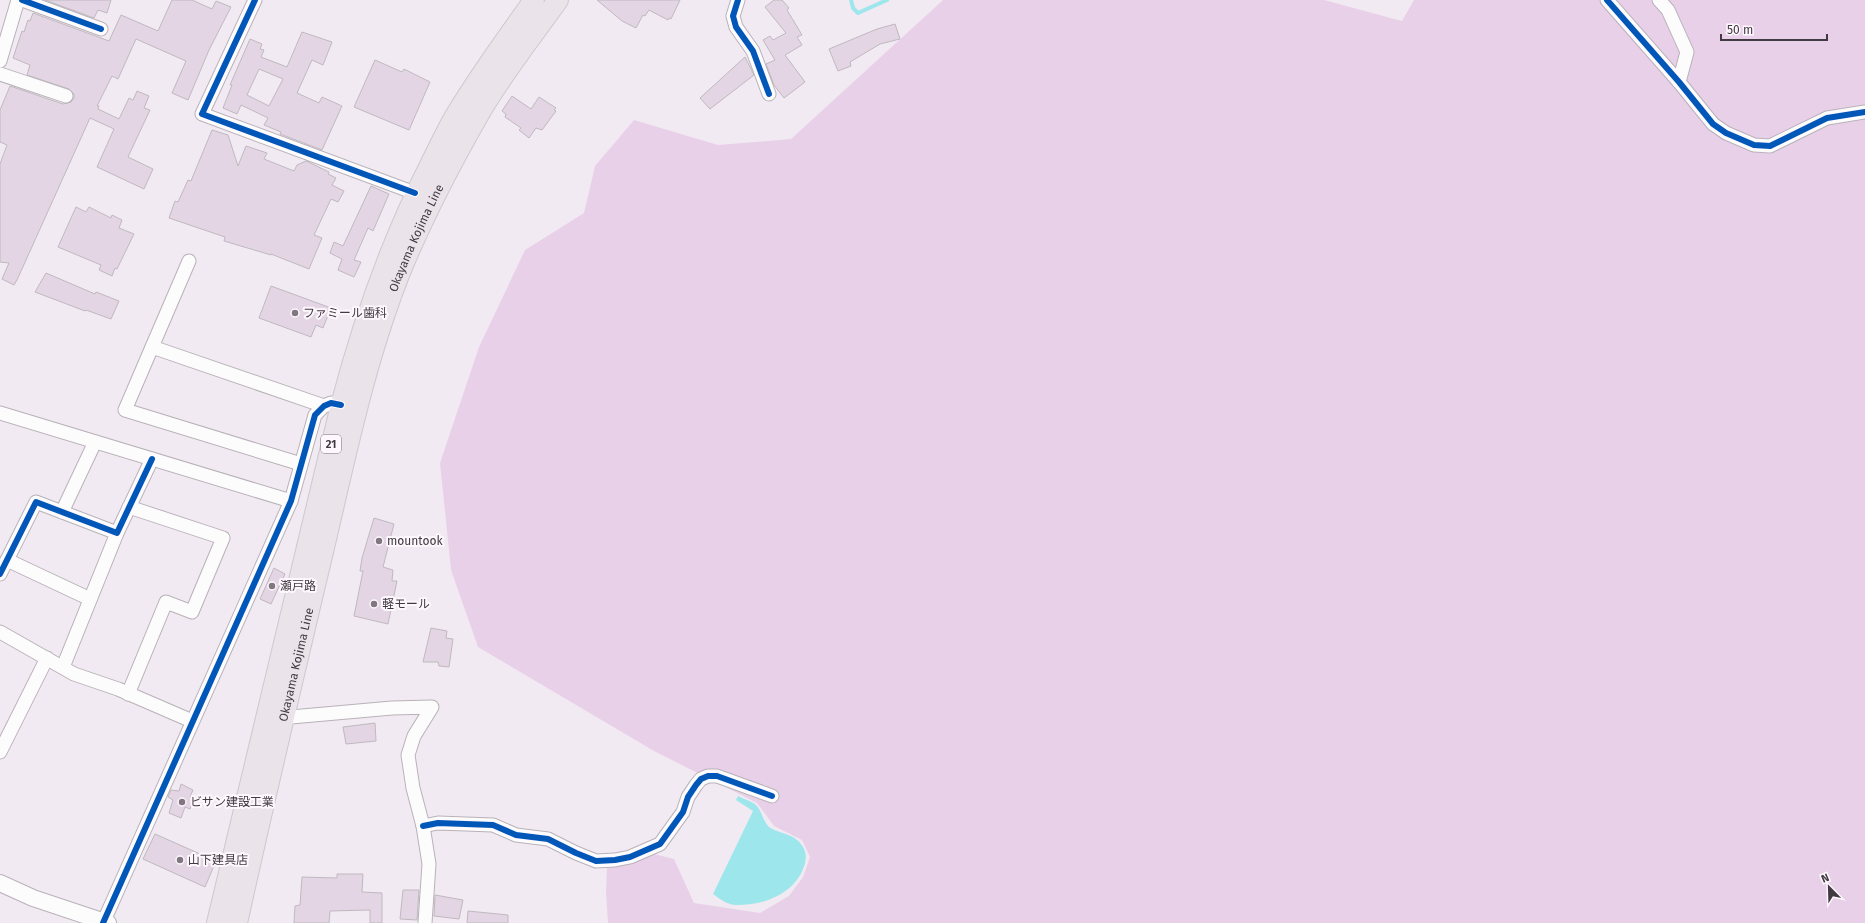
<svg xmlns="http://www.w3.org/2000/svg" width="1865" height="923" font-family="'Fira Sans','Noto Sans JP',sans-serif">
<rect width="100%" height="100%" fill="#f2eaf2"/>
<polygon fill="#e9d0e9" points="943,0 1324,0 1402,21 1414,0 1865,0 1865,923 608,923 606,892 607,866 654,854 674,859 694,903 760,913 789,896 803,877 810,857 802,840 774,826 757,803 654,751 478,647 451,570 440,463 479,347 525,250 584,213 595,166 634,120 718,145 791,139"/>
<path fill="#9de7ec" d="M738 796C744 799 752 801 757 806 762 812 763 821 769 827 779 834 793 833 801 844 807 851 807 860 803 869 793 895 761 906 735 905 726 904 720 899 713 894L753 811 736 800Z"/>
<g fill="none" stroke-linecap="round" stroke-linejoin="round">
<polyline stroke="#9de7ec" stroke-width="4" points="851,0 853,8 858,13 887,0"/>
</g>
<g fill="#e3d5e4" stroke="#bfb9bf" fill-rule="evenodd">
<polygon points="45,0 111,0 107,13 98,10 94,18"/>
<polygon points="172,0 192,0 212,9 216,1 231,7 209,50 188,100 172,93 186,61 136,39 118,79 112,76 97,106 99,106 98,109 119,119 129,98 133,100 137,91 149,96 144,108 150,110 128,157 153,169 144,189 97,167 114,129 90,118 17,280 14,285 2,279 9,263 0,262 0,164 7,145 0,142 0,110 10,86 63,104 71,102 74,98 74,94 69,89 27,75 30,65 13,58 22,31 24,32 28,20 30,21 33,13 109,41 121,15 158,31"/>
<polygon points="597,0 680,0 671,19 669,18 668,20 649,10 645,16 643,15 636,28 622,21"/>
<polygon points="774,0 782,0 789,8 787,10 802,35 797,37 802,45 785,55 805,82 784,98 774,85 766,64 775,60 763,40 770,36 773,40 786,33 765,7"/>
<polygon points="895,24 900,39 880,44 850,62 851,66 838,71 829,49 877,29"/>
<path d="M302 32 332 42 323 65 312 60 297 93 319 103 322 97 342 106 322 150 280 134 281 132 264 125 268 118 241 105 237 114 223 108 232 85H230L250 39 262 44 260 49 264 50 261 57 287 67ZM259 69 283 79 269 106 247 95Z"/>
<polygon points="745,57 754,75 710,109 700,98"/>
<polygon points="375,60 402,72 404,69 430,82 409,130 354,107"/>
<polygon points="512,96 531,109 539,97 556,108 554,110 556,111 542,130 536,128 529,138 519,130 521,128 505,117 506,114 502,111"/>
<polygon points="212,130 228,135 238,166 246,146 267,153 264,159 294,171 297,165 306,161 329,172 328,174 336,178 332,185 344,191 338,202 331,199 314,235 322,238 309,269 271,254 271,255 224,241 225,237 169,218 175,201 178,202 188,180 191,181"/>
<polygon points="371,186 389,194 373,231 368,228 354,260 361,262 354,277 338,270 342,259 330,253 334,242 343,246"/>
<polygon points="76,207 86,212 89,207 111,218 112,215 122,220 119,228 134,234 117,269 115,268 112,276 99,270 101,265 58,247"/>
<polygon points="46,273 95,294 96,292 119,301 111,319 86,310 85,311 35,292"/>
<polygon points="271,286 331,308 323,328 316,325 311,337 259,318"/>
<polygon points="374,518 394,524 383,567 393,570 392,581 397,581 388,624 354,616 363,571 360,571 362,558"/>
<polygon points="274,568 285,574 271,604 260,599"/>
<polygon points="431,628 447,631 446,638 453,639 449,667 439,666 438,662 423,662"/>
<polygon points="375,723 376,741 346,744 343,727"/>
<polygon points="181,784 193,790 190,797 194,798 190,809 185,807 181,818 169,813 173,800 168,797 171,790 179,791"/>
<polygon points="155,834 216,861 205,887 143,859"/>
<polygon points="337,874 363,874 362,892 382,893 382,923 370,923 370,910 330,911 329,923 294,923 295,906 300,905 302,877 337,878"/>
<polygon points="403,890 419,890 417,920 400,919"/>
<polygon points="435,895 463,900 459,919 434,916"/>
<polygon points="468,911 508,915 508,923 467,923"/>
</g>
<g fill="none" stroke-linecap="round" stroke-linejoin="round">
<g stroke="#b8b2b8" stroke-width="15">
<g id="minor">
<polyline points="22,0 101,29"/>
<polyline points="255,0 202,114 415,193"/>
<polyline points="738,0 733,16 736,27 753,51 769,94"/>
<polyline points="1607,0 1679,82 1713,124 1726,133 1754,145 1770,146 1827,118 1865,112"/>
<polyline points="1659,0 1668,10 1687,52 1679,82"/>
<polyline points="0,61 18,0"/>
<polyline points="0,74 66,96"/>
<polyline points="152,347 189,261"/>
<polyline points="0,413 291,501"/>
<polyline points="301,464 125,410 152,347 324,406"/>
<polyline points="62,512 95,442"/>
<polyline points="7,560 90,599"/>
<polyline points="0,574 36,502 117,533 152,459"/>
<polyline points="0,632 74,674 118,689 192,721"/>
<polyline points="63,667 117,533"/>
<polyline points="128,694 166,602 192,612 223,538 129,507"/>
<polyline points="285,716 291,717 392,708 432,707 414,736 408,755 413,788 423,826 429,864 425,923"/>
<polyline points="0,752 47,658"/>
<polyline points="423,826 438,823 493,825 516,835 548,839 576,853 596,861 615,860 630,857 660,844 683,812 688,797 696,785 701,779 708,776 717,776 772,796"/>
<polyline points="103,923 291,501 315,415 324,406 331,403 341,405"/>
</g>
</g>
<g stroke="#b8b2b8" stroke-width="18">
<polyline id="tertiary" points="0,883 33,898 108,923"/>
</g>
<g stroke="#cdc9cd" stroke-width="22">
<g id="primary">
<path d="M217 923 341 405C363 321 392 239 432 161 439 147 446 132 454 118 478 77 507 38 534 0"/>
<path id="s1" d="M237 923C264 800 293 678 322 556 345 459 365 358 403 265 425 213 451 163 479 114 502 74 531 38 558 0"/>
</g>
</g>
<use href="#minor" stroke="#fdfcfd" stroke-width="13"/>
<use href="#tertiary" stroke="#fdfcfd" stroke-width="16"/>
<use href="#primary" stroke="#eae3ea" stroke-width="20"/>
<g stroke="#fef8fe" stroke-width="8">
<g id="cycleway">
<polyline points="22,0 101,29"/>
<polyline points="255,0 202,114 415,193"/>
<polyline points="738,0 733,16 736,27 753,51 769,94"/>
<polyline points="1607,0 1679,82 1713,124 1726,133 1754,145 1770,146 1827,118 1865,112"/>
<polyline points="0,574 36,502 117,533 152,459"/>
<polyline points="423,826 438,823 493,825 516,835 548,839 576,853 596,861 615,860 630,857 660,844 683,812 688,797 696,785 701,779 708,776 717,776 772,796"/>
<polyline points="103,923 291,501 315,415 324,406 331,403 341,405"/>
</g>
</g>
<use href="#cycleway" stroke="#0057b8" stroke-width="6"/>
</g>
<g fill="#7f787f" stroke="#fef8fe" stroke-width="1.5">
<circle cx="295" cy="313" r="4"/>
<circle cx="379" cy="541" r="4"/>
<circle cx="272" cy="586" r="4"/>
<circle cx="374" cy="604" r="4"/>
<circle cx="182" cy="802" r="4"/>
<circle cx="180" cy="860" r="4"/>
</g>
<g text-anchor="middle" stroke-width="4" stroke-linejoin="round" paint-order="stroke">
<rect fill="#fef8fe" stroke="#7a747a" stroke-width="1" x="321" y="435" width="20" height="18" rx="3"/>
<g font-size="11" font-weight="bold" fill="#413b41">
<text x="331" y="448">21</text>
</g>
<g font-size="12" fill="#413b41" stroke="#fef8fe">
<text dy="4" stroke="none"><textPath href="#s1" startOffset="709">Okayama Kojima Line</textPath></text>
<text dy="4" stroke="none"><textPath href="#s1" startOffset="265">Okayama Kojima Line</textPath></text>
</g>
<g font-size="12" fill="#413b41" stroke="#fef8fe" text-anchor="start">
<text x="303" y="317">ファミール歯科</text>
<text x="387" y="545">mountook</text>
<text x="280" y="590">瀬戸路</text>
<text x="382" y="608">軽モール</text>
<text x="190" y="806">ビサン建設工業</text>
<text x="188" y="864">山下建具店</text>
</g>
</g>
<g transform="translate(1829 887) rotate(337)" stroke="#fef8fe" stroke-width="3" paint-order="stroke">
<path d="M0-3L7 15L0 10L-7 15Z" fill="#413b41"/>
<text y="-6" font-size="11" font-weight="bold" text-anchor="middle" fill="#413b41">N</text>
</g>
<path d="M1721 34v6h106v-6" fill="none" stroke="#413b41" stroke-width="2"/>
<text x="1727" y="34" font-size="12" fill="#413b41" stroke="#fef8fe" stroke-width="3" paint-order="stroke">50 m</text>
</svg>
